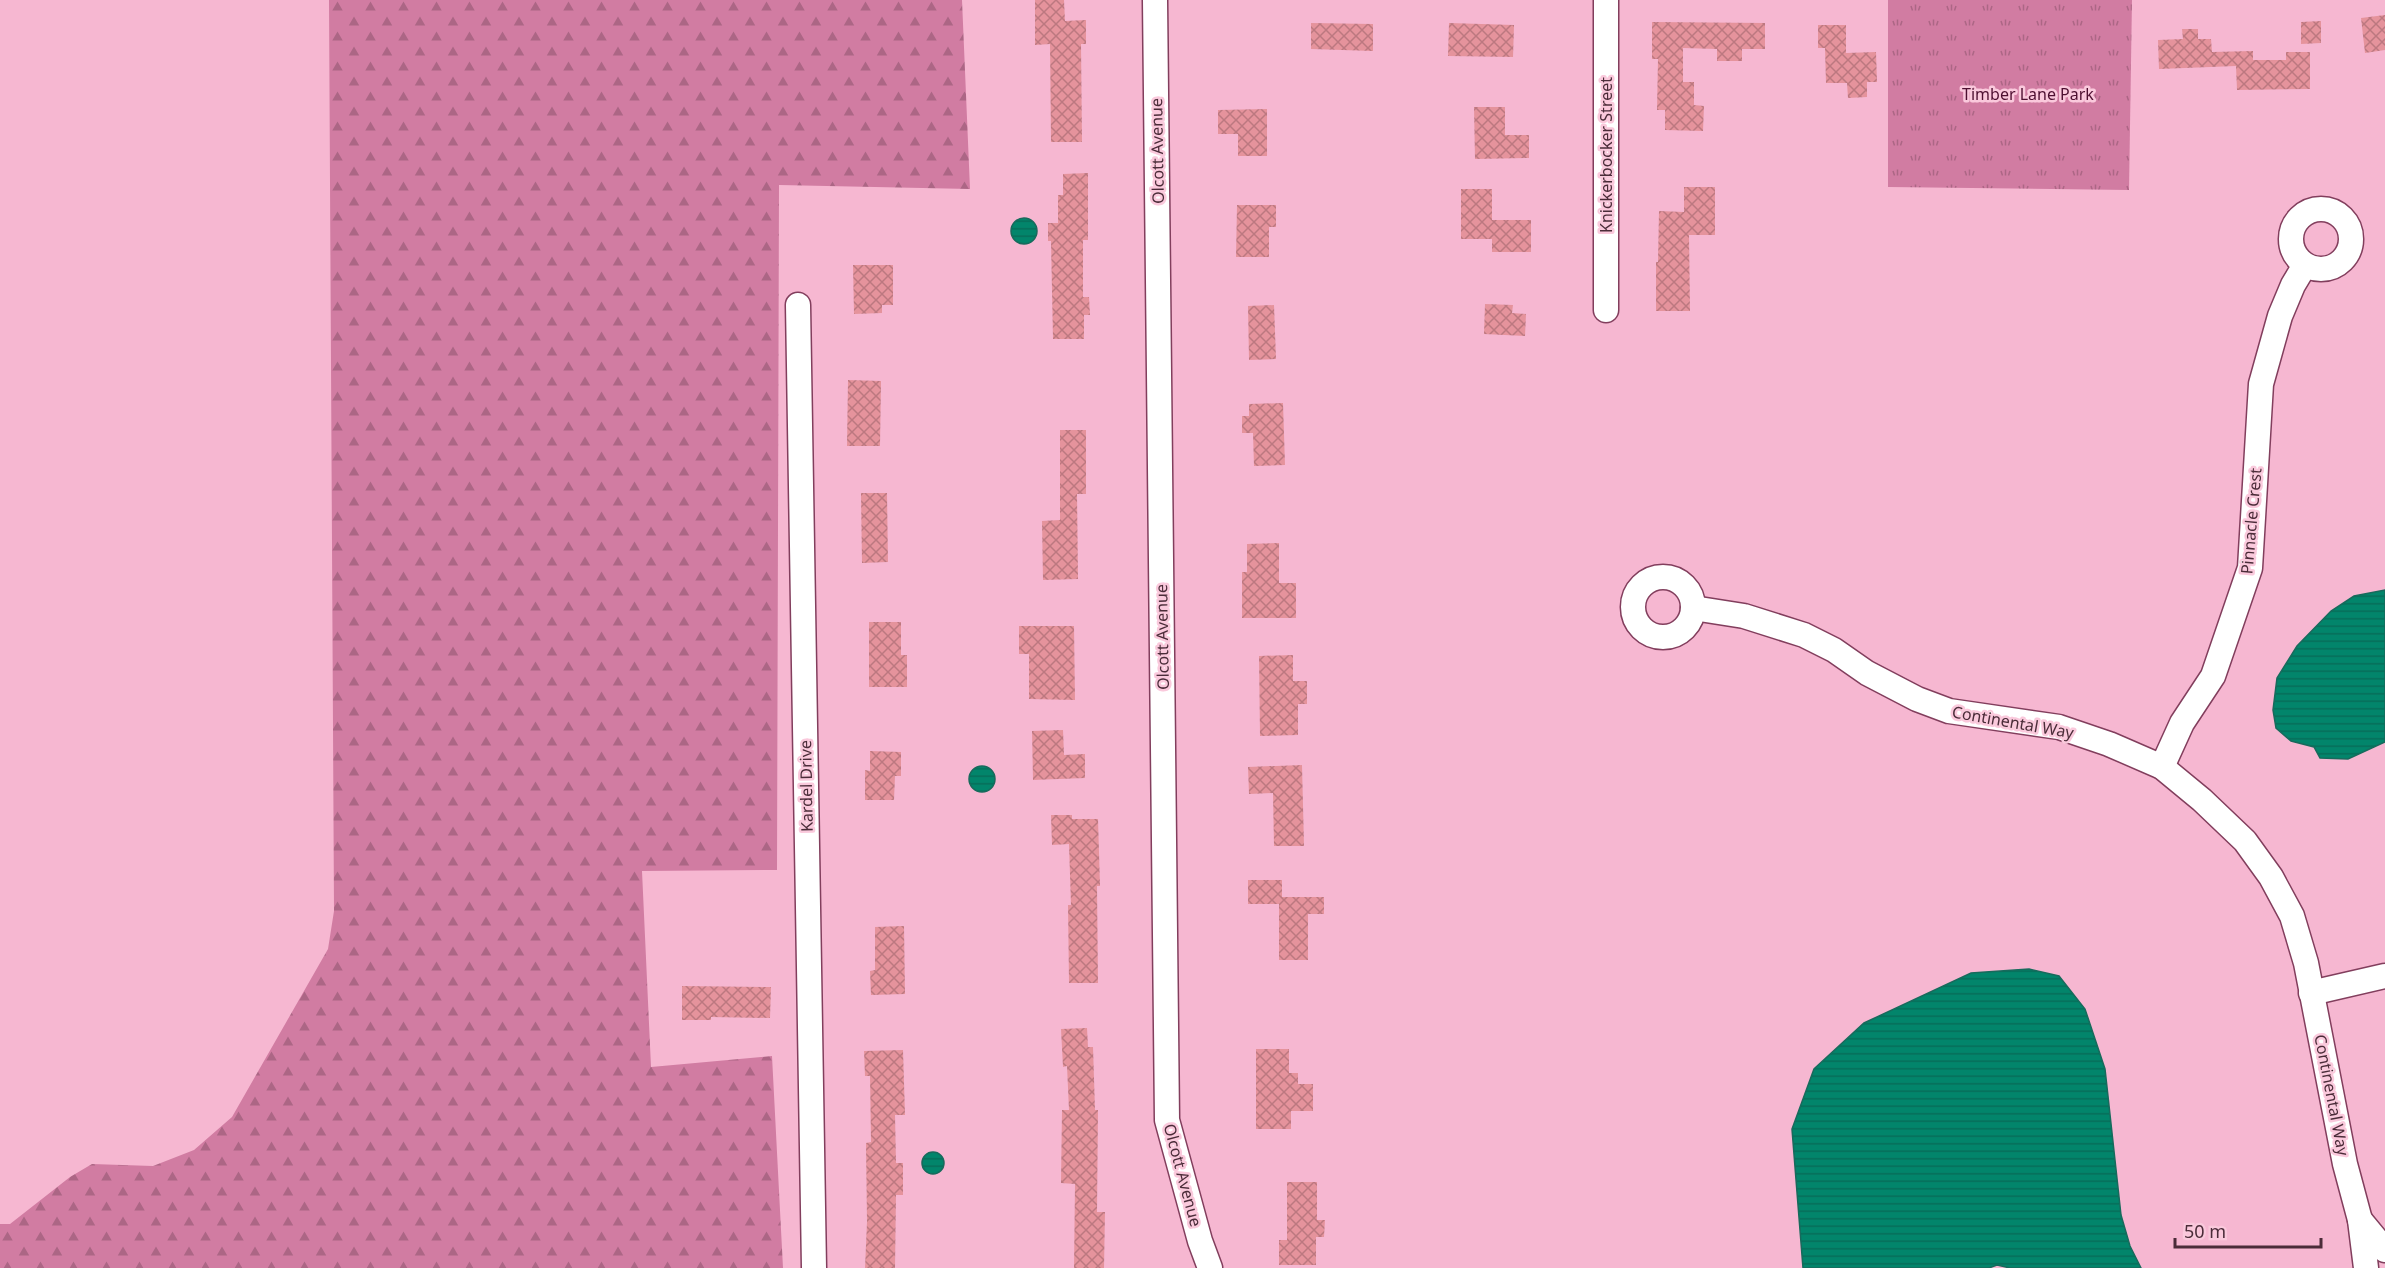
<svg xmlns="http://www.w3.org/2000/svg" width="2385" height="1268" font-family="'Noto Sans',sans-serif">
<defs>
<pattern id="forest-firs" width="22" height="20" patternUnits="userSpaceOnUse" patternTransform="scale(1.5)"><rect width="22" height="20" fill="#d17ca2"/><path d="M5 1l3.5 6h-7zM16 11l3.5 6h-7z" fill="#ac6685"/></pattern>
<pattern id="park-tufts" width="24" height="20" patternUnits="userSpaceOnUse" patternTransform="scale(1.5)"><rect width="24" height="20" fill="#d17ca2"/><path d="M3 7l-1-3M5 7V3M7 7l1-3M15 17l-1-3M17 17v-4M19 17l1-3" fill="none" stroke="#ac6685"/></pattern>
<pattern id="water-rules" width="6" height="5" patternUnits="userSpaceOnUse" patternTransform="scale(1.5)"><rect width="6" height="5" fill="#02856b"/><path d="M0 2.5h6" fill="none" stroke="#066d59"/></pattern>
<pattern id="building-cross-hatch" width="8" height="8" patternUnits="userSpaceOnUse" patternTransform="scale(1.5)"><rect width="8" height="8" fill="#e5939c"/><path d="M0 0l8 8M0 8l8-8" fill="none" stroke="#bc7880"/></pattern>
</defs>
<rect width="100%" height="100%" fill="#f6b7d1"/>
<polygon fill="url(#forest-firs)" points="329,0 962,0 970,189 779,185 777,870 642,871 651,1067 772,1056 783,1268 0,1268 0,1224 10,1224 70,1177 92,1164 153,1166 194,1150 232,1117 328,949 334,911"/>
<polygon fill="url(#park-tufts)" points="1888,0 2132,0 2129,190 1888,187"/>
<g fill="url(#water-rules)" stroke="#186a5c" stroke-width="1.5">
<circle cx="1024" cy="231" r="13"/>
<polygon points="2385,590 2385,742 2348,759 2320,758 2314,747 2291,741 2276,728 2273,710 2277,678 2297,646 2331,611 2354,596"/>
<circle cx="982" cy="779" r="13"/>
<polygon points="2029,969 2059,976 2085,1009 2105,1069 2121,1215 2130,1246 2141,1268 2010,1268 1997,1265 1989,1268 1803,1268 1792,1129 1814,1069 1864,1023 1971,973"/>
<circle cx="933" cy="1163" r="11"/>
</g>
<g fill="url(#building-cross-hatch)">
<polygon points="1035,0 1064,0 1065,21 1086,20 1086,44 1081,44 1082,142 1051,142 1050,44 1035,45"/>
<polygon points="2385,15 2385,50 2365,53 2361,18"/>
<polygon points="2321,21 2321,43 2301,44 2301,22"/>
<polygon points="1652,22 1765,23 1765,49 1742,49 1742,61 1717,61 1717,49 1683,48 1683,82 1694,82 1694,105 1704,106 1703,131 1665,130 1665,110 1657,110 1658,59 1652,59"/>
<polygon points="1311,23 1373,24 1373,51 1311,49"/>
<polygon points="1449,23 1514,25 1513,57 1448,56"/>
<polygon points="1818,25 1846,25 1846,53 1876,52 1877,82 1867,82 1867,97 1848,98 1847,83 1826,83 1825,48 1818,48"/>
<polygon points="2182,29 2198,29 2198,39 2211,39 2212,52 2253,51 2253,60 2286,60 2286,52 2310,52 2310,89 2237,90 2236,66 2159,69 2158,40 2183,39"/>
<polygon points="1474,107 1505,107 1505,135 1529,135 1529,158 1475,159"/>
<polygon points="1267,109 1267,156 1238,156 1238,134 1218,134 1218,110"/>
<polygon points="1088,173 1088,240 1083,240 1083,297 1089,297 1090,315 1084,315 1084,339 1053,339 1051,241 1048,241 1048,223 1058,223 1058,195 1063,195 1063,174"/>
<polygon points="1684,187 1715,187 1715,235 1689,235 1690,311 1656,311 1656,262 1658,262 1659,211 1684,212"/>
<polygon points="1461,189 1492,189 1492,220 1531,220 1531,252 1492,252 1492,239 1461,239"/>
<polygon points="1237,205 1276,205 1276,227 1269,227 1269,257 1236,257"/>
<polygon points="853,265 893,265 893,305 882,305 882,313 854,314"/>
<polygon points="1485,304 1513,305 1512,313 1526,314 1525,336 1484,334"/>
<polygon points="1274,305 1276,359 1249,360 1248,306"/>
<polygon points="848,380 881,381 880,446 847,446"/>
<polygon points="1283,403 1285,465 1254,466 1253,433 1242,433 1242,416 1249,416 1249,404"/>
<polygon points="1060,430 1086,430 1086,494 1077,494 1078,579 1043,580 1042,521 1060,520"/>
<polygon points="861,493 887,493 888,562 862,563"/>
<polygon points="1279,543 1279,583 1296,583 1296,618 1242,618 1242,572 1247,572 1247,544"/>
<polygon points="869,622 901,622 901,655 907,655 907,687 869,687"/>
<polygon points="1019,626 1074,626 1075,700 1029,699 1029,654 1019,654"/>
<polygon points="1293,655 1293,681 1307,681 1307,704 1298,704 1298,735 1260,736 1259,656"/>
<polygon points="1063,730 1064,755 1085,754 1085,778 1033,780 1032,731"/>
<polygon points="870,751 901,752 901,776 895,776 894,800 865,800 865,770 870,771"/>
<polygon points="1302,765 1304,846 1274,846 1273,793 1249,794 1248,767"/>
<polygon points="1051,815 1072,815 1072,819 1098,819 1100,886 1097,886 1098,983 1069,983 1068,905 1071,905 1069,844 1052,845"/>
<polygon points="1248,880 1282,880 1282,897 1324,897 1324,914 1308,914 1308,960 1279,960 1279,904 1248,904"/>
<polygon points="904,926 905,994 871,995 870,971 875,970 875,927"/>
<polygon points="682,986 771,987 770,1018 711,1017 711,1020 682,1020"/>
<polygon points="1087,1028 1088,1047 1093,1047 1095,1110 1098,1110 1097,1212 1105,1212 1104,1268 1074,1268 1075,1184 1061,1183 1062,1110 1069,1110 1067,1066 1063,1067 1061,1029"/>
<polygon points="1256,1049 1289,1049 1289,1073 1298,1073 1298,1084 1313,1084 1313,1111 1291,1111 1291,1129 1256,1129"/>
<polygon points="903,1050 905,1115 895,1115 896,1163 903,1163 903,1195 896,1195 895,1268 865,1268 867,1222 866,1143 871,1142 870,1076 865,1076 864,1051"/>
<polygon points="1287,1182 1317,1182 1317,1220 1325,1220 1324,1237 1316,1237 1316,1265 1279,1265 1279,1240 1287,1240"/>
</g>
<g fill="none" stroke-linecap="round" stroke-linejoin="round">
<g stroke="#823e5d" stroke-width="27">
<g id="street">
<polyline points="1155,0 1167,1120 1200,1241 1210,1268"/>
<polyline points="1606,0 1606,310"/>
<circle cx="2321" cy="239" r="30"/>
<polyline points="798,305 814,1268"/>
<circle cx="1663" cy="607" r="30"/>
<polyline points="1693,608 1744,616 1804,635 1834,650 1867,673 1917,699 1949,711 2059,727 2109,744 2162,767 2202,800 2245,841 2271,877 2292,916 2306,963 2345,1164 2360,1220"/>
<polyline points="2162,767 2182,723 2213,676 2250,568 2261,384 2280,316 2293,285 2305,265"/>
<polyline points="2311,993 2385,976"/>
<polyline points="2366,1268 2360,1220 2385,1250"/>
</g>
</g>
<use href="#street" stroke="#fff" stroke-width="24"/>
</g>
<g text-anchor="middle" stroke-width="5" stroke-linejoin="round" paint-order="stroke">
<g font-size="16" fill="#4d0f30" stroke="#fac9dc">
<text x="2028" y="100">Timber Lane Park</text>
</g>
<g font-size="16" fill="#4b2c39" stroke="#fac9dc">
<text transform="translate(1157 151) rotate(-91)" y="6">Olcott Avenue</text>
<text transform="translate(1606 155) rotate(-90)" y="6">Knickerbocker Street</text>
<text transform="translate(2251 521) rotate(-85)" y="6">Pinnacle Crest</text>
<text transform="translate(1162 637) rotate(-91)" y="6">Olcott Avenue</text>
<text transform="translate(2013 722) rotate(10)" y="6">Continental Way</text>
<text transform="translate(806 786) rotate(-91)" y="6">Kardel Drive</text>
<text transform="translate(2332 1095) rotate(79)" y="6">Continental Way</text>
<text transform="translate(1183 1175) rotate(75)" y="6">Olcott Avenue</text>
</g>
</g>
<path d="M2175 1238v9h146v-9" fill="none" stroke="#4b2c39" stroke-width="3"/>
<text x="2184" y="1238" font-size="18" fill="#4b2c39" stroke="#fac9dc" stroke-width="4.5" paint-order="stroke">50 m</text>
</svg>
